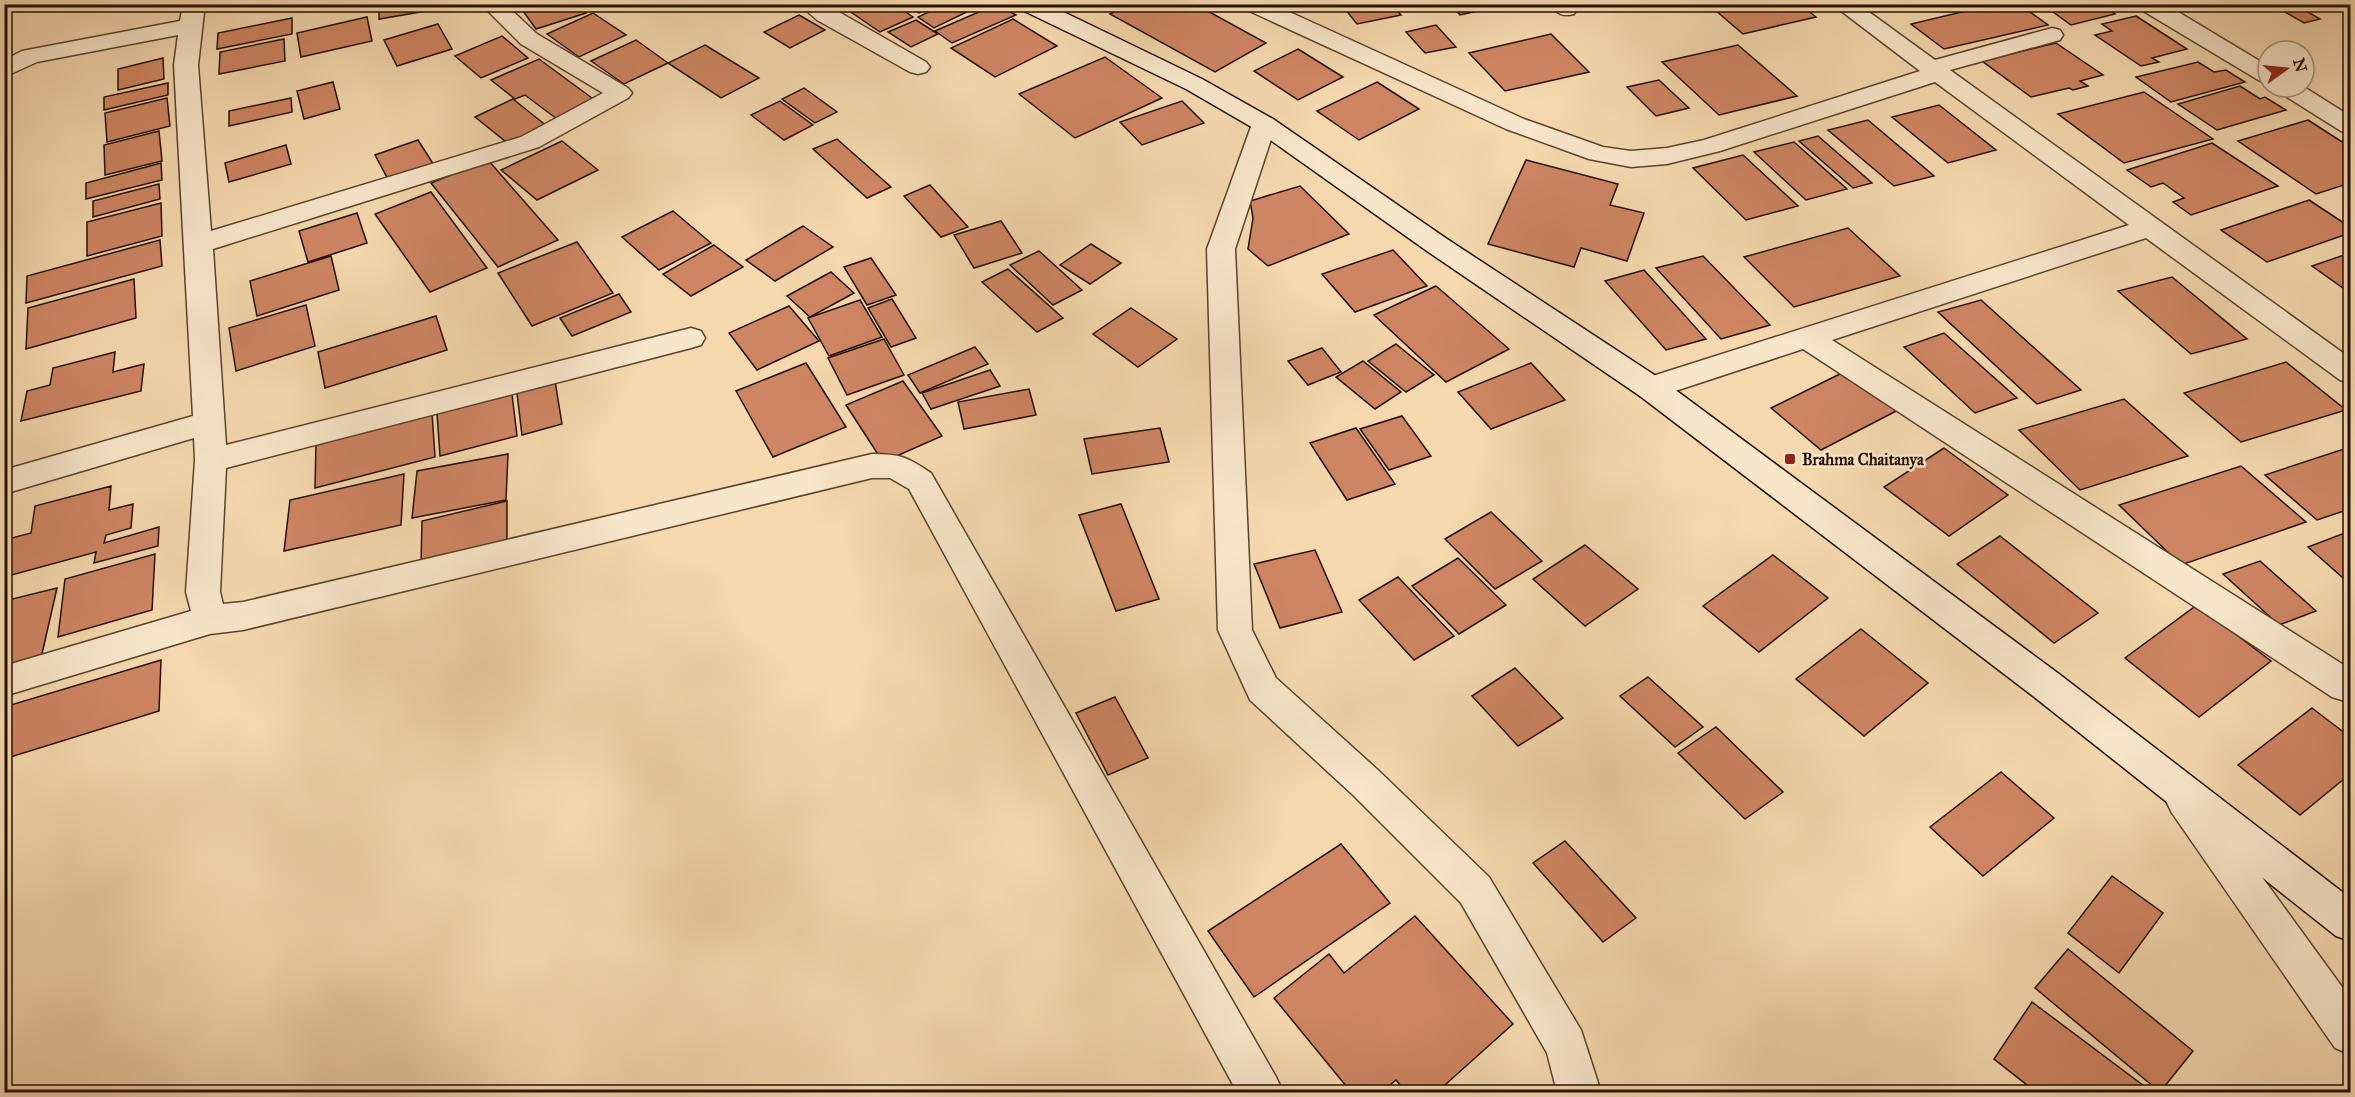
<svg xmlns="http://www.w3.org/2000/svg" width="2355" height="1097" font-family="'IM FELL Great Primer',serif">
<rect width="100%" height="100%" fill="#f5d8ae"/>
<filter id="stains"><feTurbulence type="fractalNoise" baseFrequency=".00333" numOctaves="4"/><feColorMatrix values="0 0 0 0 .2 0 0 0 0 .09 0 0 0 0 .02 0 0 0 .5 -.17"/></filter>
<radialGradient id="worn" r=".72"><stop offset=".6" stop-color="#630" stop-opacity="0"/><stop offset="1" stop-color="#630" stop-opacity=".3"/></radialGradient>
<g fill="#ce8563" stroke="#251001" stroke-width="1.5">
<polygon points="379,4 426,4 426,11 379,19"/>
<polygon points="518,4 579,4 586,13 536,29"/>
<polygon points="839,4 894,4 913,17 880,32"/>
<polygon points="903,4 936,4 919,13"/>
<polygon points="945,4 983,4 934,28 918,17"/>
<polygon points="997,4 1016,15 952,43 935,31"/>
<polygon points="1129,4 1195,4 1266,43 1215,72 1110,14"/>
<polygon points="1369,4 1391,4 1401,15 1357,24 1345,9"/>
<polygon points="1450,4 1509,4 1460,15"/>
<polygon points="1708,4 1800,4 1816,17 1743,34"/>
<polygon points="1995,4 2019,4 2048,25 1944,49 1911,24"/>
<polygon points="2042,4 2101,4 2115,14 2071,25"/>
<polygon points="2271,4 2326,4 2327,5 2306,11 2320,19 2304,23"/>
<polygon points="593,13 626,35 579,57 547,34"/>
<polygon points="799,15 825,30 790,48 764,32"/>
<polygon points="2136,16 2187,49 2152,58 2159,62 2141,66 2095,35 2112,31 2102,24"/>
<polygon points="367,17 372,41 301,57 297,33"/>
<polygon points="292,18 292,34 217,49 218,33"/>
<polygon points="1013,19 1057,46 995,77 951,48"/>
<polygon points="916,20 938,34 911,47 888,32"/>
<polygon points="438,24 452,49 397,66 384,40"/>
<polygon points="1436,25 1456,47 1425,53 1406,32"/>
<polygon points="1551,34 1589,72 1505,91 1469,53"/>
<polygon points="502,36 528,58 481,78 455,56"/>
<polygon points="284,39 285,61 219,74 220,52"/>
<polygon points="636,40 668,63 624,84 591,61"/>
<polygon points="2056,43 2103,75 2080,81 2088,86 2073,90 2069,88 2031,97 1982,61"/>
<polygon points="705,45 759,78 721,98 668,63"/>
<polygon points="1738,45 1797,96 1719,115 1662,62"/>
<polygon points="1298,49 1343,77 1298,100 1254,71"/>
<polygon points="1105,57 1162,98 1075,138 1019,94"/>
<polygon points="163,58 164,79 118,90 118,69"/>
<polygon points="539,59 596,101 557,119 525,95 515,99 491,80"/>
<polygon points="2198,62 2214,72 2226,70 2245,82 2171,102 2136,77"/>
<polygon points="1659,80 1689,108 1656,116 1627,87"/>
<polygon points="333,82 340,109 304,119 297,91"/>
<polygon points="1377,82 1419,109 1359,140 1317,111"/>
<polygon points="168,83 168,95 104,110 104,97"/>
<polygon points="2240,86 2260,99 2265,97 2286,110 2217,130 2178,104"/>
<polygon points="804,88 837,112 815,123 782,99"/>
<polygon points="2144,92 2213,139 2124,163 2058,114"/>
<polygon points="167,98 170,126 107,142 105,113"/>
<polygon points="291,98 292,112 229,126 229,111"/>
<polygon points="513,99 548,127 510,145 475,117"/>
<polygon points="780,101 813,125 784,140 751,115"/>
<polygon points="1182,101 1204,123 1142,145 1120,122"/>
<polygon points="1939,105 1996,150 1948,163 1892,117"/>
<polygon points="1868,120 1934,176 1894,186 1828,130"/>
<polygon points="2308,120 2350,147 2350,183 2316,194 2238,141"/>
<polygon points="159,131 162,161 105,175 104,145"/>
<polygon points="1818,136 1872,183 1853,188 1799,141"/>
<polygon points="837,139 891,187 867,198 813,149"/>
<polygon points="418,140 434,165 389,181 375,155"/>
<polygon points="562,141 598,170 537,200 501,170"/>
<polygon points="1794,142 1847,189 1806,200 1754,152"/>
<polygon points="2212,143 2278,186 2191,215 2173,202 2184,198 2163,183 2151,187 2127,170"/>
<polygon points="286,145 291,164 229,182 225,163"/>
<polygon points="1743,155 1798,206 1746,220 1693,168"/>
<polygon points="488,160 558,240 498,267 431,183"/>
<polygon points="1526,160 1618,184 1610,205 1644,213 1627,261 1581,248 1574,267 1488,244"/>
<polygon points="161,163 162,180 86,199 86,183"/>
<polygon points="159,184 160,199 93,217 93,201"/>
<polygon points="930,185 968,227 941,237 904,196"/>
<polygon points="1300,186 1349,234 1268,266 1248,249 1253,218 1250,201"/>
<polygon points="431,192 487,268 430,292 375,214"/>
<polygon points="2309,200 2350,227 2350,233 2267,262 2221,230"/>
<polygon points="161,203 162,236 87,256 87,222"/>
<polygon points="673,211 711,243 659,270 622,237"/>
<polygon points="357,213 367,243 308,262 299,231"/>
<polygon points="1001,221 1022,253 974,268 954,235"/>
<polygon points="803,226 833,247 775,281 746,260"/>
<polygon points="1848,228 1900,276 1794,307 1744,257"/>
<polygon points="160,240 162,266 26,303 27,276"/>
<polygon points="577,242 613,293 532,326 498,273"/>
<polygon points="1091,244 1121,263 1090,284 1060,265"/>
<polygon points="714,245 743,267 691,296 663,274"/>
<polygon points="1393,250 1427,286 1355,312 1322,274"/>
<polygon points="1039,251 1082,290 1053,305 1010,265"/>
<polygon points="2350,253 2350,293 2312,266"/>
<polygon points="331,256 339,290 257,316 250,281"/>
<polygon points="1703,256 1770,325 1721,339 1656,268"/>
<polygon points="871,258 896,295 867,305 844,267"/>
<polygon points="1008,269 1063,318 1037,332 982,282"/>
<polygon points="1644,270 1706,339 1666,350 1605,281"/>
<polygon points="831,272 854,293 810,317 787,296"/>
<polygon points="2172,277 2247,339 2191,354 2118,291"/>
<polygon points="134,279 136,318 26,349 28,308"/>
<polygon points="1436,286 1509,349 1446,382 1374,315"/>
<polygon points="619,294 631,312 572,336 560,318"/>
<polygon points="892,299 916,338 891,347 868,308"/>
<polygon points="860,300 882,337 829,356 808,318"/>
<polygon points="1981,300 2081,390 2037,404 1938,312"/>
<polygon points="306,305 315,346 236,371 229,328"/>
<polygon points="789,306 819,341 757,370 729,333"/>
<polygon points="1131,308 1177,339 1138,367 1093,334"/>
<polygon points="436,316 447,350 325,388 318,352"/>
<polygon points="1944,333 2017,398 1975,413 1904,347"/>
<polygon points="884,339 904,375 847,395 828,358"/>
<polygon points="1396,344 1434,375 1406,392 1368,361"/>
<polygon points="975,347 988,364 920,393 908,375"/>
<polygon points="1322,348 1341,372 1308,385 1288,361"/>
<polygon points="115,352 113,372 144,364 141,391 21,421 27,391 50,385 53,368"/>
<polygon points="1363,361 1401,392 1375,409 1336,377"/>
<polygon points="2286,362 2346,410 2241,442 2184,393"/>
<polygon points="806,363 846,427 773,457 736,391"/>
<polygon points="1531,363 1565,400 1491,429 1458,392"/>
<polygon points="1850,369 1900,409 1821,450 1771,408"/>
<polygon points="990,370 1000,386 931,409 922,393"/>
<polygon points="554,375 562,424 522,435 516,385"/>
<polygon points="903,381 942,436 883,462 846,405"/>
<polygon points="1029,389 1036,415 964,429 958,402"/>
<polygon points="512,394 517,436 440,456 437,413"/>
<polygon points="2124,399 2188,456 2080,490 2019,430"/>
<polygon points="432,413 435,457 315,488 316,443"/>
<polygon points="1402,416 1431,456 1389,470 1360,429"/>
<polygon points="1160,428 1169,462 1092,474 1084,439"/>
<polygon points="1356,428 1395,484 1347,500 1310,443"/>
<polygon points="2350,447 2350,509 2317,520 2265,475"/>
<polygon points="1944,448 2008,495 1949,536 1884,487"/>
<polygon points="508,454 506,500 412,518 417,471"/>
<polygon points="2241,466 2306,522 2181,565 2119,505"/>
<polygon points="404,474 401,525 284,551 290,500"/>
<polygon points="111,486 109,510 133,504 131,528 106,535 104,543 159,527 158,546 94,563 96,552 4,577 4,540 31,533 35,506"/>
<polygon points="507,501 507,543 421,564 422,521"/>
<polygon points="1121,504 1159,599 1116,611 1079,515"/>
<polygon points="1491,512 1542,561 1495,589 1445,539"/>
<polygon points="2350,531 2350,584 2308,547"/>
<polygon points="2000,536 2098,613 2054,643 1957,564"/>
<polygon points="1585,545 1638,589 1585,626 1533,579"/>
<polygon points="1315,550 1342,612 1280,628 1254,564"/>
<polygon points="155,554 152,610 58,637 65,579"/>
<polygon points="1773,555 1828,598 1759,652 1703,606"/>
<polygon points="1458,558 1506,605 1459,634 1412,586"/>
<polygon points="2260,561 2316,611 2279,625 2223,574"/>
<polygon points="1398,577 1454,636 1414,660 1359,600"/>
<polygon points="57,588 41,658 4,666 4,601"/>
<polygon points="2197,605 2271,661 2199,717 2125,658"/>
<polygon points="1861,629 1928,683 1864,736 1796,679"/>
<polygon points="161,660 159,711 4,759 4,707"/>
<polygon points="1515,668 1563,718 1518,746 1472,696"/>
<polygon points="1648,677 1703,727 1675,747 1620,696"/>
<polygon points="1115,697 1148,758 1108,775 1076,713"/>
<polygon points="2312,708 2350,737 2350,774 2300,815 2238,765"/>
<polygon points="1716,727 1783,792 1745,819 1678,753"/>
<polygon points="2001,772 2054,818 1983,876 1930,827"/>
<polygon points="1565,841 1636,918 1603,942 1533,863"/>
<polygon points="1341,844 1390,903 1254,997 1208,931"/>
<polygon points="2112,876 2163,913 2119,973 2068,933"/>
<polygon points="1415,916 1513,1024 1437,1092 1406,1092 1396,1080 1382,1092 1351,1092 1274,998 1329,954 1344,973"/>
<polygon points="2068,949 2193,1051 2160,1092 2035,988"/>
<polygon points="2032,1002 2152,1092 2036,1092 1994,1059"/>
</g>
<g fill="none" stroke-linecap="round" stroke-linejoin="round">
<g stroke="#59422c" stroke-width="3">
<g id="street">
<path d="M183 4H205L198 65 211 231 521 137 603 93 521 44 481 4H505L537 34 628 88 632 93 628 98 539 147 213 249 226 445 691 328 701 331 705 338 701 345 691 348 226 468 220 592 223 604 243 602 872 454C901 454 907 457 931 473L1276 1077 1283 1092H1237L909 489 890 478H872L243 630 210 634 4 696V666L191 611 186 592 195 460 194 438 4 494V470L193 416 174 65 178 35 37 62 4 77V60L22 51 180 21Z"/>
<polygon points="799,4 825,4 926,62 930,67 926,72 918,74 910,72 817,20"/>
<polygon points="1242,4 1272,4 1524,119 1603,147 1631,151 1667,148 1704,140 1920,71 1832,4 1858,4 1935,60 2052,28 2060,30 2063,35 2060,40 1950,70 2350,358 2350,383 2340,380 2146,238 1832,340 2350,669 2350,699 2345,701 2332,697 1803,349 1651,399 1640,396 1636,388 1640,380 2129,225 1935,82 1720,151 1667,164 1631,167 1589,159 1506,129 1245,9"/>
<path d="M1550 4H1574L1577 9 1574 14C1563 17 1557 14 1550 4Z"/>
<polygon points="2137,4 2165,4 2268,66 2268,83 2260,81 2140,9"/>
<polygon points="2275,87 2304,87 2350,116 2350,133 2341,131 2279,92"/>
<polygon points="1264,117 1273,119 1276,124 1235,249 1252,630 1276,678 1379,771 1489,877 1581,1030 1601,1092 1557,1092 1547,1053 1461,903 1353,795 1250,700 1218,630 1207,249 1252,124 1255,119"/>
<polygon points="2185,784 2198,789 2350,998 2350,1054 2335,1048 2172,813 2166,801 2172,789"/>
</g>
</g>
<g stroke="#251001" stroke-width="3">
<polygon id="secondary" points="1017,4 1047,4 1202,79 1273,119 1447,239 1662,380 2059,674 2350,898 2350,941 2336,936 2033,696 1640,396 1427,251 1255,129 1186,89 1020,9"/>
</g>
<use href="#street" fill="#f8e6ca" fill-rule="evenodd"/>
<use href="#secondary" fill="#f8e6ca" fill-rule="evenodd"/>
</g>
<rect fill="#8f2418" stroke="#f8e6ca" stroke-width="2" x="1784" y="453" width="12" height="12" rx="3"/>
<g text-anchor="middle" stroke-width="5" stroke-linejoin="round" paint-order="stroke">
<g font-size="16" font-weight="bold" fill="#251001" stroke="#f8e6ca" text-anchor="start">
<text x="1802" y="465">Brahma Chaitanya</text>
</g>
</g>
<rect width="2355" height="1097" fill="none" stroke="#f5d8ae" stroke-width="24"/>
<rect x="6" y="6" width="2343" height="1085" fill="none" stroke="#251001" stroke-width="3"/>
<rect x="12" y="12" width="2331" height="1073" fill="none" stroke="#251001" stroke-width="1.5"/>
<g transform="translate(2286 69) rotate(75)"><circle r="28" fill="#f8e6ca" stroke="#a4907a" stroke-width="1.5"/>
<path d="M0-4.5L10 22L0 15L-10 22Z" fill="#8f2418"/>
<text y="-9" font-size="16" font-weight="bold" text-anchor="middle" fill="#251001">N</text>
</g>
<rect width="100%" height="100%" filter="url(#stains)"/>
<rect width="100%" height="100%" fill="url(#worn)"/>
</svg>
